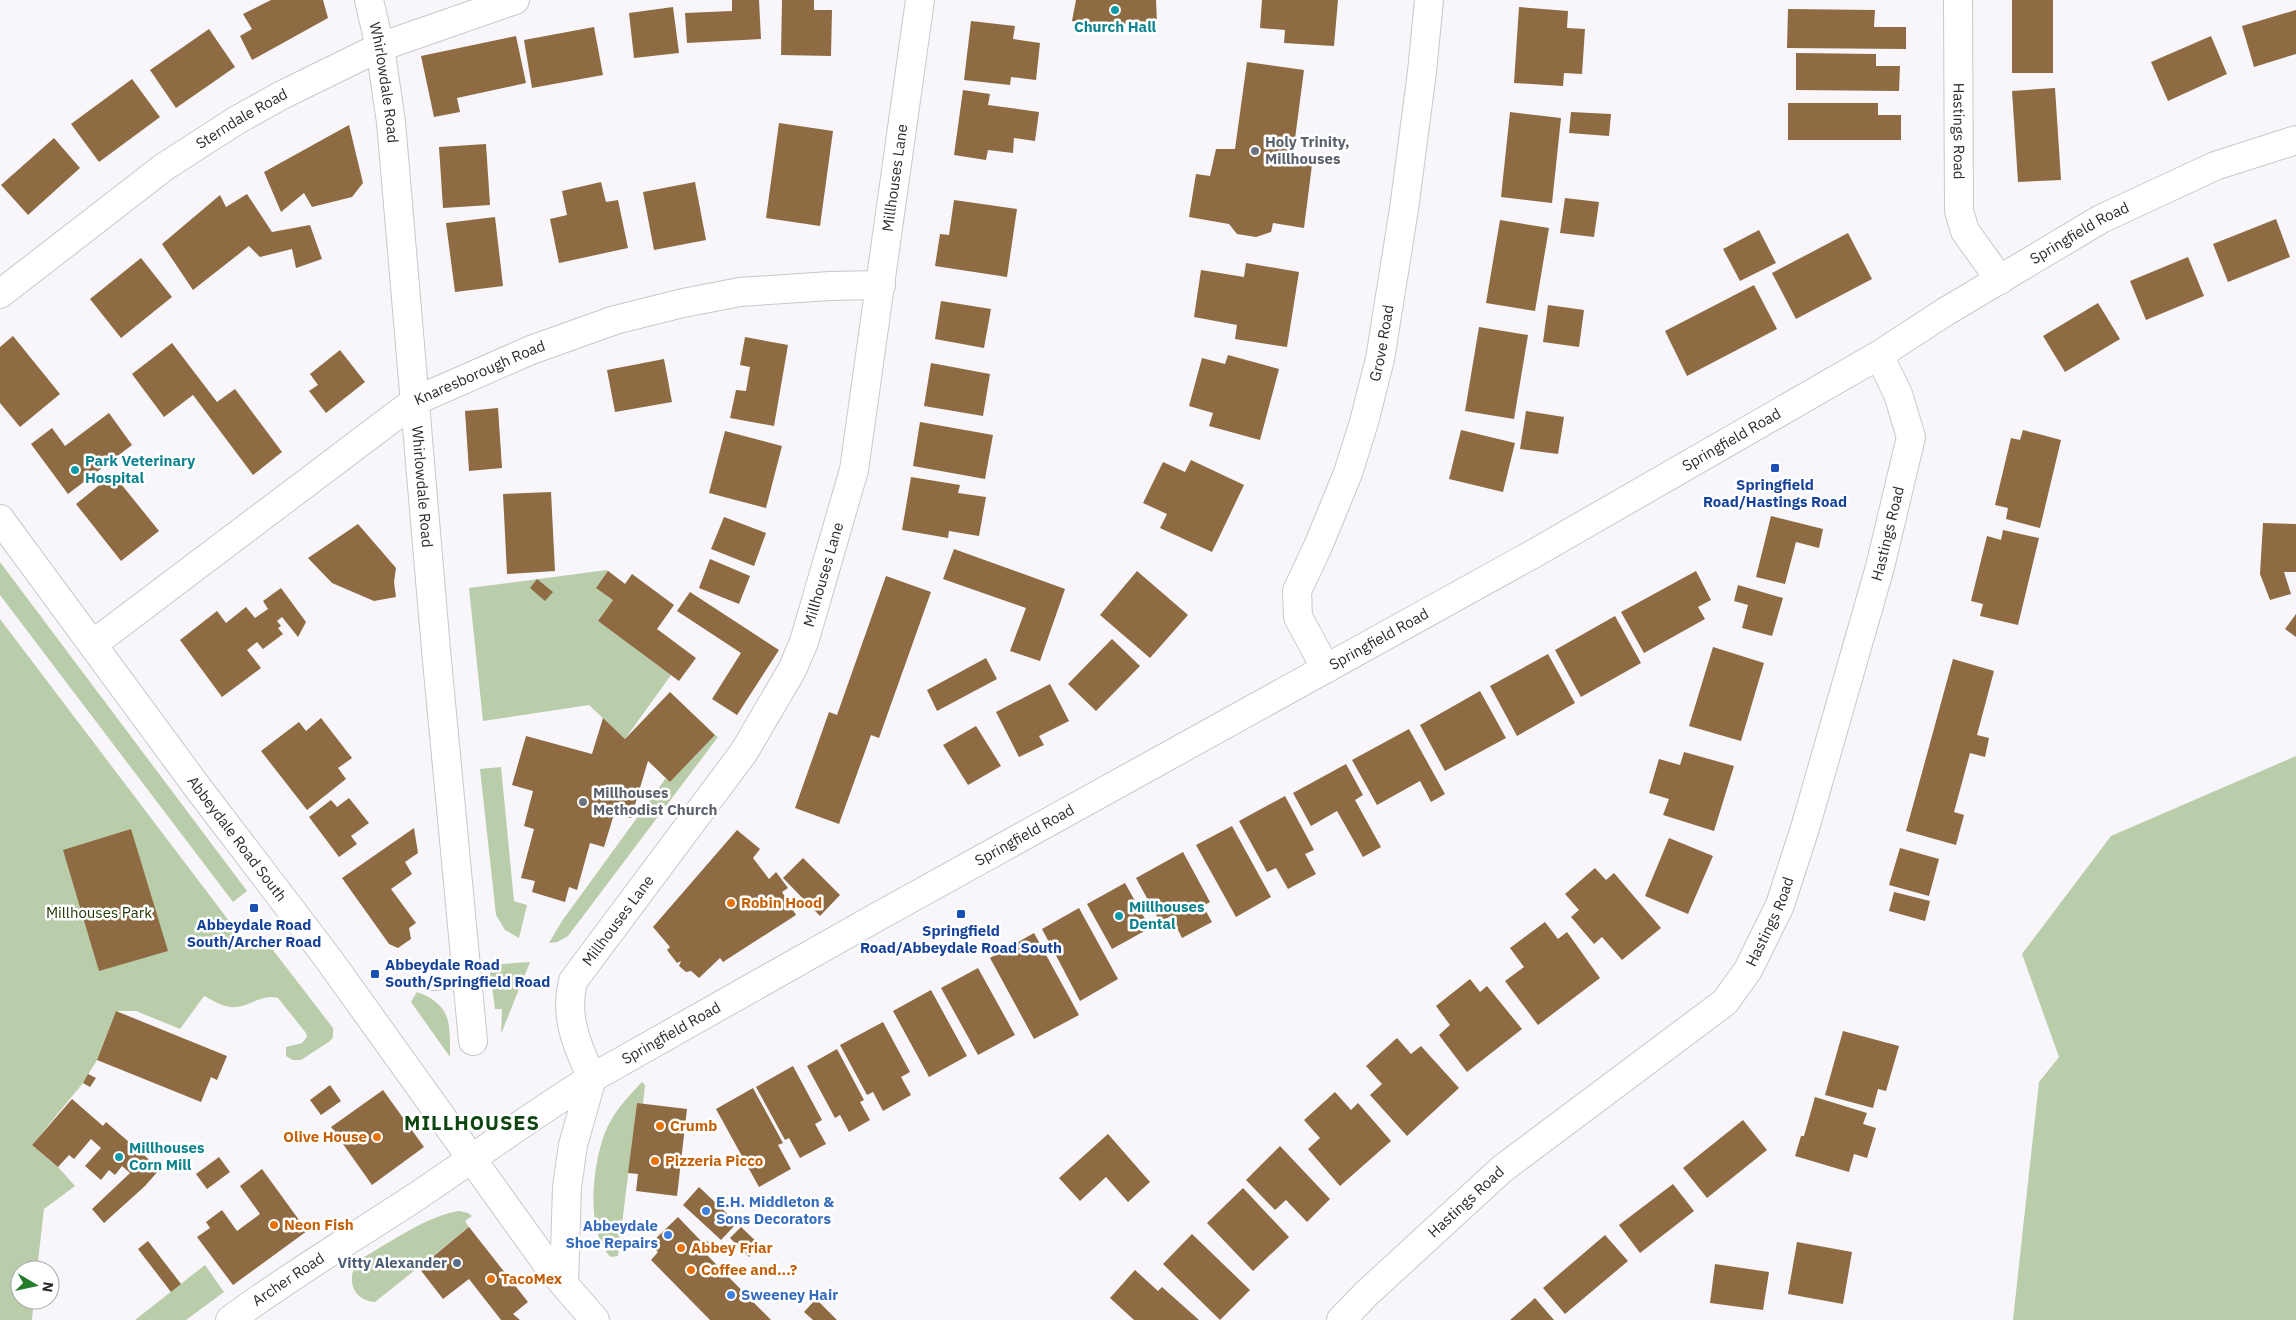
<svg xmlns="http://www.w3.org/2000/svg" width="2296" height="1320" font-family="'IBM Plex Sans',sans-serif">
<rect width="100%" height="100%" fill="#f8f6fa"/>
<g fill="#b9cdaa">
<polygon points="0,562 247,891 233,902 0,595"/>
<polygon points="607,570 625,584 598,621 671,675 625,739 589,705 483,721 469,588"/>
<path d="M0 619 245 942 266 941 333 1028V1037L330 1041 301 1060H293L286 1056V1047L302 1043 307 1037 306 1033 278 998C261 993 248 1009 231 1007 221 1006 212 1000 204 996L180 1029 136 1011H116L97 1060 83 1083 32 1145 58 1167 75 1186 44 1209 37 1270H20V1300H34L32 1320H0Z"/>
<polygon points="715,735 718,737 568,936 557,942 549,943 562,921 666,778 670,782"/>
<polygon points="2296,756 2296,1320 2013,1320 2039,1082 2059,1057 2022,954 2111,836"/>
<polygon points="501,767 514,901 527,905 519,938 505,930 496,915 480,769"/>
<polygon points="530,962 501,1034 502,1009 495,1009 489,965"/>
<path d="M417 992C452 1005 450 1023 450 1057L411 1002Z"/>
<path d="M642 1082 645 1085 643 1104 637 1103 618 1256 611 1257C584 1231 593 1159 607 1128 615 1110 629 1096 642 1082Z"/>
<path d="M459 1211 468 1213 472 1216 465 1221 469 1227 375 1302C352 1300 345 1278 359 1260 386 1245 428 1215 459 1211Z"/>
<polygon points="205,1265 224,1292 186,1320 135,1320"/>
</g>
<g fill="#8e6b43">
<polygon points="271,0 323,0 328,18 252,60 240,36 252,29 243,14"/>
<polygon points="732,0 759,0 761,39 687,43 685,13 732,11"/>
<polygon points="782,0 814,0 814,10 832,10 831,56 781,55"/>
<polygon points="1076,0 1156,0 1157,23 1126,20 1124,31 1072,21"/>
<polygon points="1262,0 1338,0 1334,46 1284,43 1285,30 1260,28"/>
<rect x="2012" y="0" width="41" height="73"/>
<polygon points="673,7 679,53 634,58 629,13"/>
<polygon points="1519,7 1568,11 1567,28 1585,29 1582,74 1564,73 1563,86 1514,83"/>
<polygon points="1788,9 1875,10 1874,27 1906,27 1906,49 1787,48"/>
<polygon points="2296,10 2296,54 2254,67 2242,26"/>
<polygon points="971,21 1015,26 1013,39 1040,43 1036,80 1011,77 1010,85 964,80"/>
<polygon points="594,27 603,75 532,88 524,40"/>
<polygon points="209,29 235,67 176,108 150,70"/>
<polygon points="516,36 526,83 457,98 460,112 434,117 421,56"/>
<polygon points="2211,36 2227,74 2168,101 2151,62"/>
<polygon points="1796,53 1876,54 1876,66 1900,66 1899,91 1796,90"/>
<polygon points="1247,62 1304,70 1293,154 1313,157 1304,228 1273,223 1271,232 1256,237 1237,234 1229,224 1189,217 1196,174 1210,176 1216,149 1235,149"/>
<polygon points="132,79 160,117 99,162 71,124"/>
<polygon points="2055,88 2061,180 2018,182 2012,91"/>
<polygon points="963,90 990,94 988,105 1039,112 1035,141 1014,138 1013,153 988,150 986,160 954,155"/>
<polygon points="1788,103 1878,103 1878,115 1901,115 1901,140 1788,140"/>
<polygon points="1510,112 1561,118 1552,203 1501,197"/>
<polygon points="1571,112 1611,114 1609,136 1569,133"/>
<polygon points="779,123 833,131 820,226 766,218"/>
<polygon points="349,125 363,183 352,197 312,207 304,193 281,212 264,172"/>
<polygon points="54,138 80,168 28,215 1,185"/>
<polygon points="486,144 490,205 443,208 439,147"/>
<polygon points="601,182 606,202 618,200 628,248 559,263 550,219 567,215 562,191"/>
<polygon points="695,182 706,240 654,250 643,192"/>
<polygon points="247,194 272,232 310,225 322,259 296,268 292,249 260,257 249,246 193,290 162,244 220,195 226,207"/>
<polygon points="1565,198 1599,202 1594,237 1560,233"/>
<polygon points="954,200 1017,209 1007,277 935,266 940,234 949,235"/>
<polygon points="495,217 503,286 455,292 446,223"/>
<polygon points="2276,219 2290,257 2228,282 2213,244"/>
<polygon points="1500,220 1549,228 1535,311 1486,303"/>
<polygon points="1759,230 1776,263 1740,281 1723,249"/>
<polygon points="1848,233 1872,279 1796,319 1772,273"/>
<polygon points="2188,257 2204,296 2146,320 2130,281"/>
<polygon points="141,258 172,297 121,338 90,299"/>
<polygon points="1246,263 1299,272 1287,347 1235,339 1237,325 1194,317 1201,270 1244,277"/>
<polygon points="1754,285 1777,329 1687,376 1665,331"/>
<polygon points="941,301 991,309 984,348 935,339"/>
<polygon points="2098,303 2120,339 2065,372 2043,336"/>
<polygon points="1548,305 1584,310 1579,347 1543,342"/>
<polygon points="1479,327 1528,335 1514,419 1465,411"/>
<polygon points="13,336 60,394 20,427 0,403 0,347"/>
<polygon points="745,337 788,345 774,426 730,418 736,390 746,391 750,367 740,365"/>
<polygon points="172,343 217,402 235,389 282,452 253,475 193,395 164,417 132,374"/>
<polygon points="340,350 365,382 326,413 309,391 318,385 310,374"/>
<polygon points="1228,355 1279,369 1260,440 1209,426 1213,413 1189,406 1202,358 1225,364"/>
<polygon points="664,359 672,402 615,412 607,370"/>
<polygon points="931,363 990,374 983,416 924,406"/>
<polygon points="498,408 502,468 469,471 465,411"/>
<polygon points="1526,411 1564,417 1558,454 1520,449"/>
<polygon points="109,413 132,445 68,494 31,444 52,428 65,446"/>
<polygon points="920,422 993,435 985,479 913,466"/>
<polygon points="1461,430 1515,443 1503,492 1449,479"/>
<polygon points="2023,430 2061,440 2040,528 2006,519 2008,508 1995,505 2011,438 2020,440"/>
<polygon points="725,431 782,446 766,508 709,493"/>
<polygon points="1191,460 1244,485 1212,552 1160,528 1167,514 1143,503 1163,462 1185,472"/>
<polygon points="113,474 159,531 121,561 76,504"/>
<polygon points="911,477 960,485 958,493 986,497 979,536 949,531 948,538 902,530"/>
<polygon points="551,492 555,571 507,574 503,494"/>
<polygon points="1771,516 1823,529 1819,548 1796,542 1785,584 1756,577"/>
<polygon points="724,517 766,533 754,566 711,549"/>
<polygon points="2263,523 2296,524 2296,572 2284,572 2291,594 2270,600 2260,574"/>
<polygon points="358,524 396,568 394,582 396,597 374,601 332,583 308,558"/>
<polygon points="2003,530 2039,538 2018,625 1980,616 1983,604 1971,601 1987,536 2001,540"/>
<polygon points="954,549 1065,589 1040,661 1010,651 1026,608 943,579"/>
<polygon points="710,559 750,576 739,604 699,588"/>
<polygon points="608,571 625,584 632,574 674,605 657,629 696,658 679,681 598,621 613,600 596,588"/>
<polygon points="1137,571 1188,615 1150,658 1100,615"/>
<polygon points="1696,571 1711,600 1698,607 1705,619 1644,653 1621,612"/>
<polygon points="886,576 931,592 879,738 871,735 839,824 795,808 829,712 837,715"/>
<polygon points="537,579 553,592 545,601 530,588"/>
<polygon points="1738,585 1783,598 1772,636 1742,628 1748,605 1734,601"/>
<polygon points="281,588 306,622 298,637 282,617 277,621 281,626 278,628 283,634 263,649 257,642 247,650 261,668 222,697 180,640 217,611 226,623 246,607 255,618 268,609 263,601"/>
<polygon points="690,592 779,650 737,715 712,699 741,653 677,611"/>
<polygon points="2296,614 2296,637 2285,629"/>
<polygon points="1615,616 1641,663 1581,697 1555,650"/>
<polygon points="1112,639 1140,666 1096,711 1068,684"/>
<polygon points="1713,647 1764,663 1741,741 1689,726"/>
<polygon points="1548,654 1575,703 1517,736 1490,686"/>
<polygon points="986,658 997,679 937,711 927,690"/>
<polygon points="1953,659 1994,671 1977,735 1989,738 1985,757 1970,753 1954,812 1964,815 1956,845 1906,831"/>
<polygon points="1050,684 1069,721 1039,736 1044,745 1019,757 996,712"/>
<polygon points="1480,691 1506,738 1445,771 1420,725"/>
<polygon points="670,692 715,735 670,782 648,761 631,818 614,814 604,847 590,843 577,890 569,887 565,902 532,892 535,881 521,878 534,829 524,826 533,791 512,785 526,736 592,754 603,718 625,739"/>
<polygon points="321,718 352,758 338,768 346,779 307,810 261,751 299,722 306,731"/>
<polygon points="976,726 1001,766 968,785 943,745"/>
<polygon points="1409,729 1445,794 1431,802 1420,781 1377,805 1352,760"/>
<polygon points="1684,752 1734,766 1714,831 1663,815 1669,799 1649,793 1659,759 1680,765"/>
<polygon points="1346,764 1363,795 1355,800 1381,847 1363,857 1337,811 1311,826 1293,793"/>
<polygon points="1285,796 1314,850 1305,854 1316,874 1288,889 1276,868 1267,872 1239,821"/>
<polygon points="349,798 369,823 351,836 357,844 339,857 309,817 331,800 337,807"/>
<polygon points="1232,826 1271,897 1236,917 1196,845"/>
<polygon points="414,828 418,853 405,862 412,874 391,889 416,923 409,928 411,939 398,948 389,944 342,878"/>
<polygon points="131,829 168,951 99,971 63,850"/>
<polygon points="737,830 760,849 753,858 769,879 776,872 788,888 782,892 796,915 723,962 720,958 699,978 691,971 686,972 679,966 681,961 677,963 667,950 670,947 653,927"/>
<polygon points="1669,838 1713,856 1688,914 1645,896"/>
<polygon points="1900,848 1939,859 1929,896 1889,885"/>
<polygon points="1183,852 1210,902 1203,906 1212,922 1182,938 1171,916 1160,922 1136,878"/>
<polygon points="803,858 840,895 820,916 783,878"/>
<polygon points="1595,868 1606,880 1614,873 1661,928 1622,960 1602,937 1594,944 1571,917 1579,910 1565,894"/>
<polygon points="1125,883 1150,928 1112,949 1087,904"/>
<polygon points="1894,892 1930,901 1925,921 1889,911"/>
<polygon points="1079,908 1118,979 1080,1001 1042,929"/>
<polygon points="1545,922 1558,939 1567,932 1600,978 1538,1025 1505,981 1524,967 1510,948"/>
<polygon points="1034,933 1079,1015 1034,1039 990,958"/>
<polygon points="978,968 1015,1035 978,1055 941,988"/>
<polygon points="1470,979 1480,992 1487,986 1522,1029 1467,1072 1439,1035 1450,1025 1436,1006"/>
<polygon points="931,990 967,1056 929,1077 893,1011"/>
<polygon points="116,1011 227,1056 217,1080 211,1077 201,1102 97,1060"/>
<polygon points="883,1022 910,1072 901,1077 911,1095 883,1111 873,1092 867,1095 840,1045"/>
<polygon points="1843,1031 1899,1046 1886,1091 1878,1089 1873,1108 1825,1095"/>
<polygon points="1397,1038 1411,1054 1421,1046 1459,1088 1407,1136 1370,1095 1382,1084 1366,1066"/>
<polygon points="837,1049 864,1100 860,1102 870,1120 849,1132 840,1115 835,1118 807,1066"/>
<polygon points="793,1066 822,1120 815,1124 826,1144 800,1158 789,1138 785,1140 756,1087"/>
<polygon points="88,1074 96,1078 90,1087 83,1083"/>
<polygon points="330,1085 341,1101 321,1115 310,1100"/>
<polygon points="753,1088 783,1143 778,1145 791,1169 759,1187 716,1109"/>
<polygon points="383,1090 424,1147 372,1185 331,1127"/>
<polygon points="1335,1092 1351,1110 1358,1103 1391,1141 1340,1186 1308,1149 1320,1138 1304,1120"/>
<polygon points="1815,1097 1867,1113 1863,1124 1876,1128 1867,1158 1854,1154 1849,1172 1795,1156 1801,1136 1804,1136"/>
<polygon points="72,1099 103,1126 106,1122 160,1169 145,1186 104,1223 92,1209 130,1173 122,1166 115,1175 109,1170 101,1180 85,1166 101,1148 91,1139 74,1159 69,1155 58,1167 32,1145"/>
<polygon points="637,1103 687,1109 677,1196 636,1191 638,1174 628,1173"/>
<polygon points="1743,1120 1767,1150 1707,1198 1683,1168"/>
<polygon points="1108,1134 1150,1182 1128,1202 1106,1177 1080,1201 1059,1178"/>
<polygon points="1280,1146 1330,1199 1307,1222 1286,1200 1275,1210 1246,1180"/>
<polygon points="219,1157 230,1172 207,1189 196,1174"/>
<polygon points="262,1169 307,1231 233,1285 197,1237 210,1228 206,1222 222,1210 237,1231 260,1214 240,1186"/>
<polygon points="1673,1184 1694,1211 1640,1253 1619,1225"/>
<polygon points="699,1187 737,1223 721,1240 683,1205"/>
<polygon points="1243,1188 1289,1237 1253,1271 1207,1223"/>
<polygon points="678,1217 703,1243 706,1240 714,1248 707,1255 771,1320 710,1320 651,1260 658,1252 650,1244"/>
<polygon points="469,1227 528,1302 513,1314 520,1320 501,1320 469,1279 443,1299 419,1268"/>
<polygon points="741,1227 760,1245 749,1257 730,1238"/>
<polygon points="1192,1234 1250,1290 1220,1320 1163,1264"/>
<polygon points="1605,1235 1628,1261 1565,1314 1543,1288"/>
<polygon points="148,1241 181,1284 171,1292 138,1249"/>
<polygon points="1797,1242 1852,1252 1843,1304 1788,1294"/>
<polygon points="1715,1264 1769,1272 1763,1310 1710,1303"/>
<polygon points="1135,1270 1158,1291 1162,1287 1199,1320 1134,1320 1110,1298"/>
<polygon points="1535,1298 1554,1320 1510,1320"/>
<polygon points="816,1299 837,1320 813,1320 804,1312"/>
</g>
<g fill="none" stroke-linecap="round" stroke-linejoin="round">
<g stroke="#c9c7cb" stroke-width="30">
<g id="street">
<path id="s1" d="M369 0 380 47 391 122 436 650 473 1041"/>
<path id="s2" d="M1958 0 1959 211 1965 231 2000 280"/>
<path id="s3" d="M0 294 164 167 237 120 282 95 380 47 515 0"/>
<path id="s4" d="M93 644 415 401 531 350 615 320 683 303 740 292 830 286 881 285"/>
<path id="s5" d="M1326 669 1298 617 1297 591 1319 544 1348 473 1364 422 1380 359 1404 209 1422 72 1429 0"/>
<polyline points="433,976 466,973"/>
<path id="s6" d="M592 1078 877 917 1533 554 1879 355 1945 312 2101 219 2215 166 2296 140"/>
<path id="s7" d="M1341 1320 1366 1294 1502 1169 1725 1002 1748 970 1780 905 1805 828 1880 567 1911 437 1898 394 1879 355"/>
</g>
</g>
<g stroke="#c9c7cb" stroke-width="30">
<g id="secondary">
<path id="s8" d="M230 1320C288 1277 348 1241 408 1202 470 1161 529 1117 592 1078 577 1046 564 1016 573 981L744 752 792 670 804 642 854 470 920 0"/>
</g>
</g>
<g stroke="#c9c7cb" stroke-width="30">
<g id="primary">
<path id="s9" d="M0 519 198 788 327 957 550 1268 595 1320"/>
<polyline points="564,1284 567,1187 573,1145 592,1078"/>
</g>
</g>
<use href="#street" stroke="#fff" stroke-width="28"/>
<use href="#secondary" stroke="#fff" stroke-width="28"/>
<use href="#primary" stroke="#fff" stroke-width="28"/>
</g>
<g fill="#0f9aa8" stroke="#fff" stroke-width="2">
<circle cx="1115" cy="10" r="5"/>
<circle cx="75" cy="470" r="5"/>
<circle cx="1119" cy="916" r="5"/>
<circle cx="119" cy="1157" r="5"/>
</g>
<g fill="#6b7280" stroke="#fff" stroke-width="2">
<circle cx="1255" cy="151" r="5"/>
<circle cx="583" cy="802" r="5"/>
</g>
<g fill="#1a4fb4" stroke="#fff" stroke-width="2">
<rect x="1770" y="463" width="10" height="10" rx="2.5"/>
<rect x="249" y="903" width="10" height="10" rx="2.5"/>
<rect x="956" y="909" width="10" height="10" rx="2.5"/>
<rect x="370" y="969" width="10" height="10" rx="2.5"/>
</g>
<g fill="#e8710a" stroke="#fff" stroke-width="2">
<circle cx="731" cy="903" r="5"/>
<circle cx="660" cy="1126" r="5"/>
<circle cx="377" cy="1137" r="5"/>
<circle cx="655" cy="1161" r="5"/>
<circle cx="274" cy="1225" r="5"/>
<circle cx="681" cy="1248" r="5"/>
<circle cx="691" cy="1270" r="5"/>
<circle cx="491" cy="1279" r="5"/>
</g>
<g fill="#3f7fe0" stroke="#fff" stroke-width="2">
<circle cx="706" cy="1211" r="5"/>
<circle cx="668" cy="1235" r="5"/>
<circle cx="731" cy="1295" r="5"/>
</g>
<circle fill="#5c6f8a" stroke="#fff" stroke-width="2" cx="457" cy="1263" r="5"/>
<g text-anchor="middle" stroke-width="5" stroke-linejoin="round" paint-order="stroke">
<g font-size="15" font-weight="bold" fill="#0d838f" stroke="#fff" text-anchor="start">
<text x="1115" y="32" text-anchor="middle">Church Hall</text>
<text x="85" y="466">Park Veterinary<tspan x="85" dy="17">Hospital</tspan></text>
<text x="1129" y="912">Millhouses<tspan x="1129" dy="17">Dental</tspan></text>
<text x="129" y="1153">Millhouses<tspan x="129" dy="17">Corn Mill</tspan></text>
</g>
<g font-size="15" fill="#2b2b2c" stroke="#fff">
<text dy="5" stroke="none"><textPath href="#s1" startOffset="84">Whirlowdale Road</textPath></text>
<text dy="5" stroke="none"><textPath href="#s3" startOffset="299">Sterndale Road</textPath></text>
<text dy="5" stroke="none"><textPath href="#s2" startOffset="131">Hastings Road</textPath></text>
<text dy="5" stroke="none"><textPath href="#s8" startOffset="1422">Millhouses Lane</textPath></text>
<text dy="5" stroke="none"><textPath href="#s6" startOffset="1711">Springfield Road</textPath></text>
<text dy="5" stroke="none"><textPath href="#s5" startOffset="348">Grove Road</textPath></text>
<text dy="5" stroke="none"><textPath href="#s4" startOffset="474">Knaresborough Road</textPath></text>
<text dy="5" stroke="none"><textPath href="#s6" startOffset="1306">Springfield Road</textPath></text>
<text dy="5" stroke="none"><textPath href="#s1" startOffset="490">Whirlowdale Road</textPath></text>
<text dy="5" stroke="none"><textPath href="#s7" startOffset="998">Hastings Road</textPath></text>
<text dy="5" stroke="none"><textPath href="#s8" startOffset="1018">Millhouses Lane</textPath></text>
<text dy="5" stroke="none"><textPath href="#s6" startOffset="901">Springfield Road</textPath></text>
<text dy="5" stroke="none"><textPath href="#s6" startOffset="496">Springfield Road</textPath></text>
<text dy="5" stroke="none"><textPath href="#s9" startOffset="398">Abbeydale Road South</textPath></text>
<text dy="5" stroke="none"><textPath href="#s8" startOffset="612">Millhouses Lane</textPath></text>
<text dy="5" stroke="none"><textPath href="#s7" startOffset="592">Hastings Road</textPath></text>
<text dy="5" stroke="none"><textPath href="#s6" startOffset="91">Springfield Road</textPath></text>
<text dy="5" stroke="none"><textPath href="#s7" startOffset="172">Hastings Road</textPath></text>
<text dy="5" stroke="none"><textPath href="#s8" startOffset="71">Archer Road</textPath></text>
</g>
<g font-size="15" font-weight="bold" fill="#5b616d" stroke="#fff" text-anchor="start">
<text x="1265" y="147">Holy Trinity,<tspan x="1265" dy="17">Millhouses</tspan></text>
<text x="593" y="798">Millhouses<tspan x="593" dy="17">Methodist Church</tspan></text>
</g>
<g font-size="15" font-weight="bold" fill="#164399" stroke="#fff">
<text x="1775" y="490">Springfield<tspan x="1775" dy="17">Road/Hastings Road</tspan></text>
<text x="254" y="930">Abbeydale Road<tspan x="254" dy="17">South/Archer Road</tspan></text>
<text x="961" y="936">Springfield<tspan x="961" dy="17">Road/Abbeydale Road South</tspan></text>
<text x="385" y="970" text-anchor="start">Abbeydale Road<tspan x="385" dy="17">South/Springfield Road</tspan></text>
</g>
<g font-size="15" font-weight="bold" fill="#c56008" stroke="#fff" text-anchor="start">
<text x="741" y="908">Robin Hood</text>
<text x="670" y="1131">Crumb</text>
<text x="367" y="1142" text-anchor="end">Olive House</text>
<text x="665" y="1166">Pizzeria Picco</text>
<text x="284" y="1230">Neon Fish</text>
<text x="691" y="1253">Abbey Friar</text>
<text x="701" y="1275">Coffee and...?</text>
<text x="501" y="1284">TacoMex</text>
</g>
<g font-size="15" fill="#213904" stroke="#fff">
<text x="99" y="918">Millhouses Park</text>
</g>
<g font-size="15" font-weight="bold" fill="#366cbe" stroke="#fff" text-anchor="start">
<text x="716" y="1207">E.H. Middleton &amp;<tspan x="716" dy="17">Sons Decorators</tspan></text>
<text x="658" y="1231" text-anchor="end">Abbeydale<tspan x="658" dy="17">Shoe Repairs</tspan></text>
<text x="741" y="1300">Sweeney Hair</text>
</g>
<g font-size="15" font-weight="bold" fill="#4e5e75" stroke="#fff" text-anchor="end">
<text x="447" y="1268">Vitty Alexander</text>
</g>
<g font-size="20" font-weight="bold" letter-spacing="1" fill="#0c4511" stroke="#fff">
<text x="472" y="1130">MILLHOUSES</text>
</g>
</g>
<g transform="translate(35 1285) rotate(99)"><circle r="24" fill="#ffffff" stroke="#aaaaab"/>
<path d="M0-4L9 19L0 12L-9 19Z" fill="#237c2a"/>
<text y="-8" font-size="14" font-weight="bold" text-anchor="middle" fill="#2b2b2c">N</text>
</g>
</svg>
